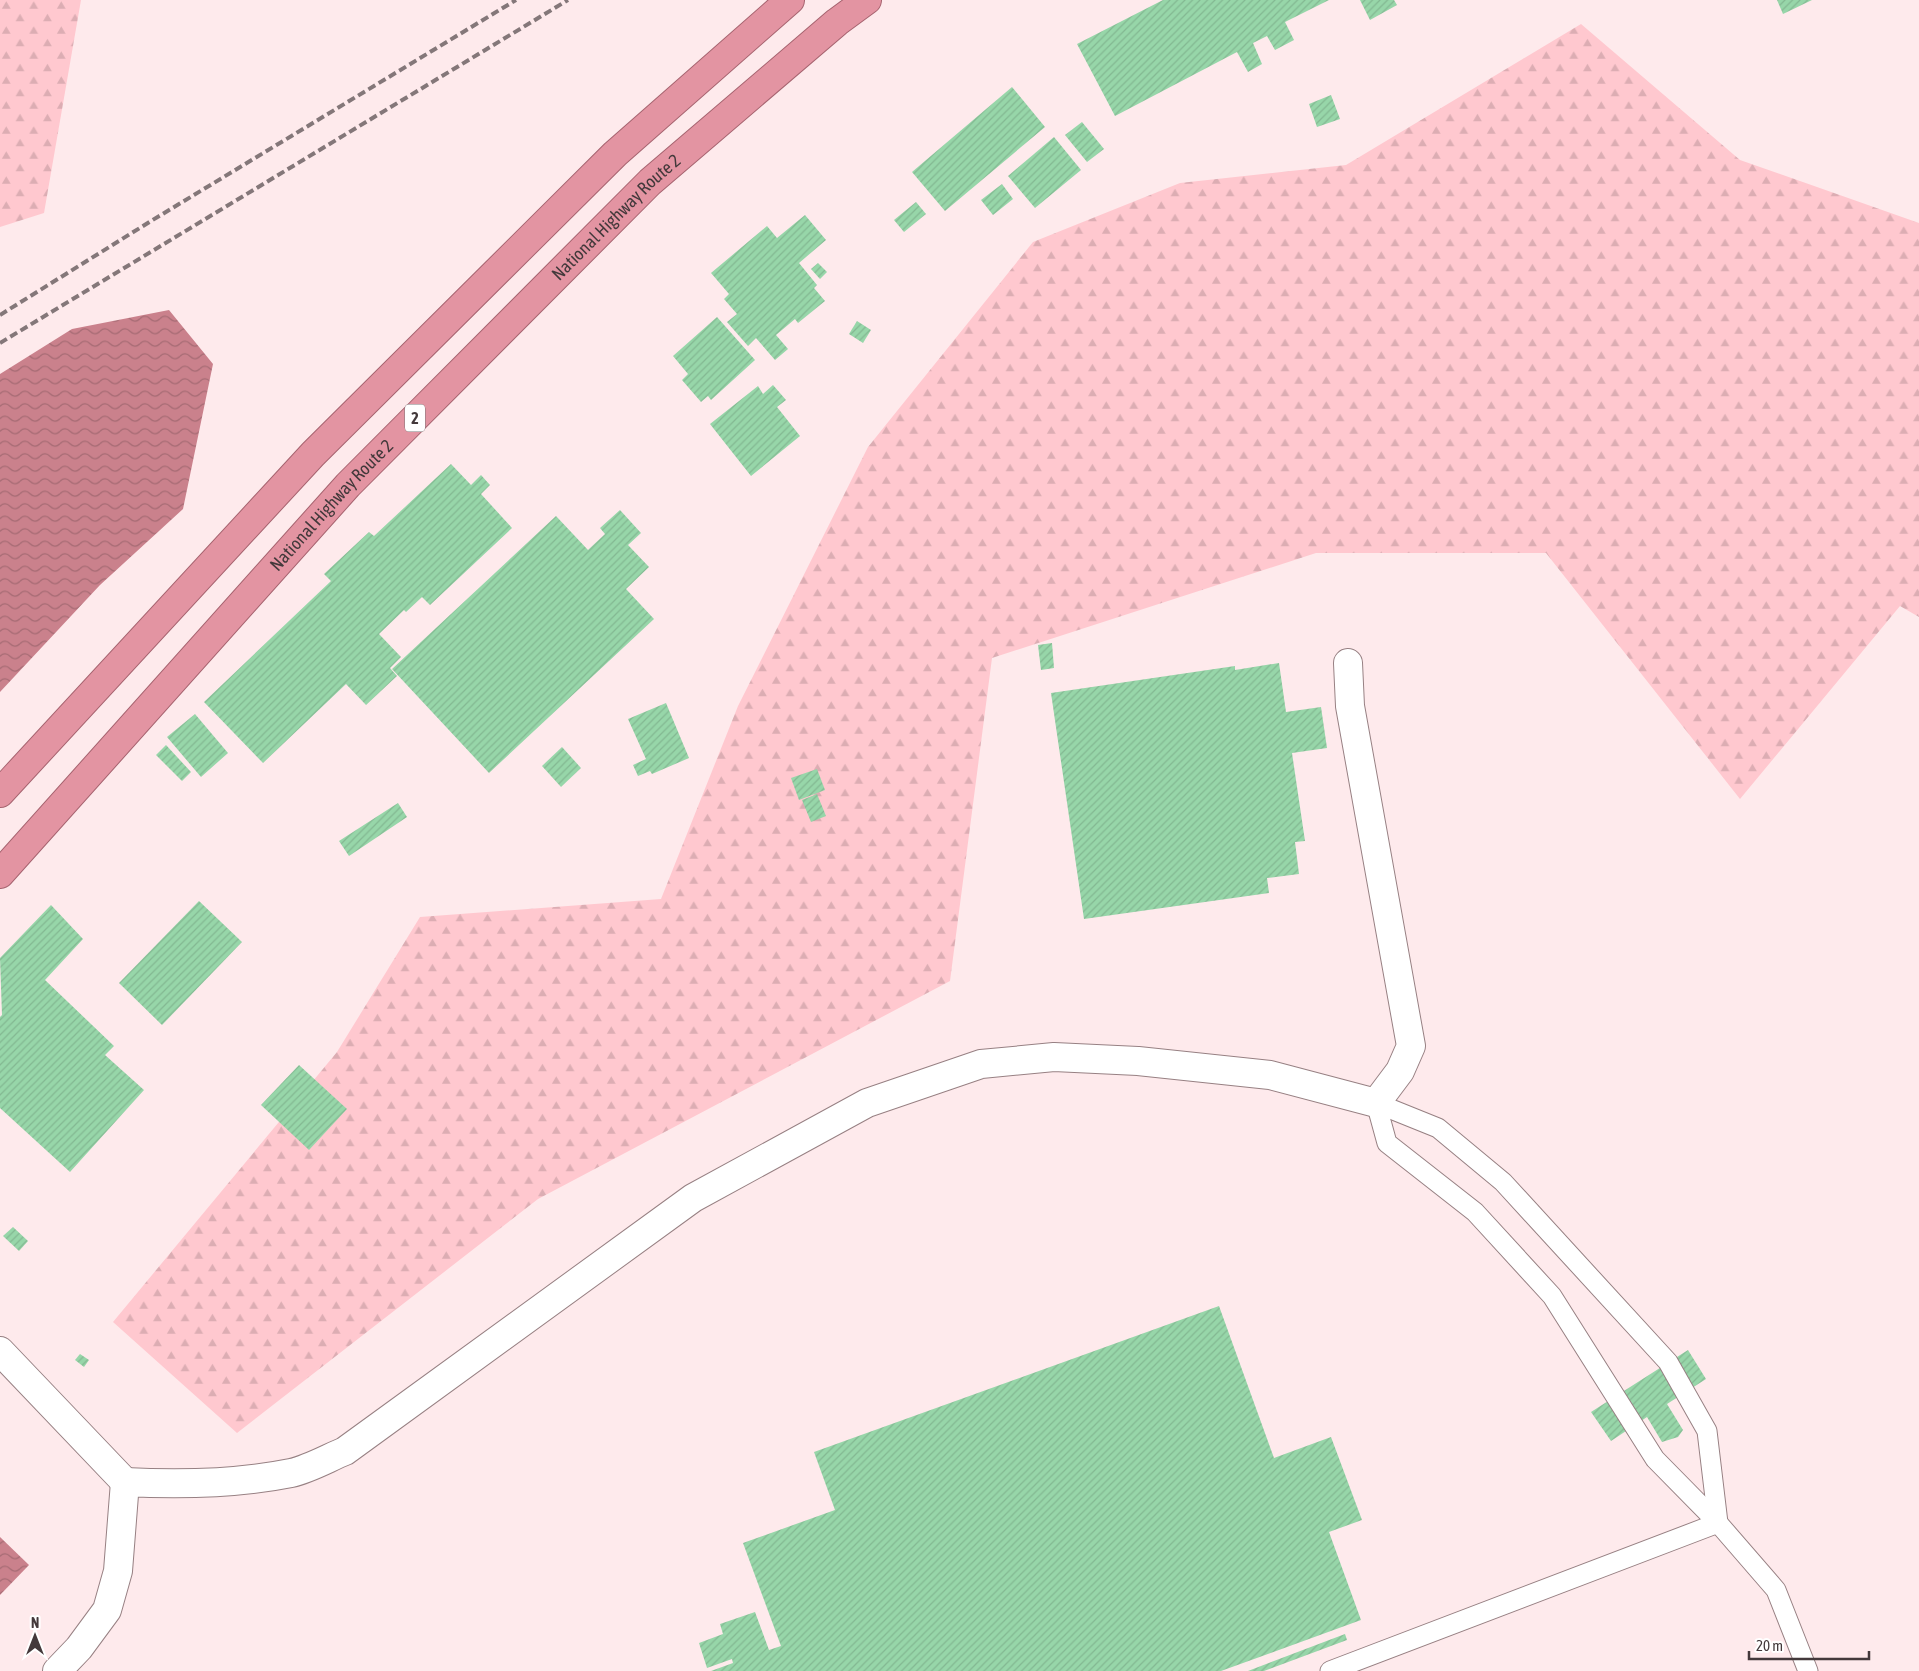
<svg xmlns="http://www.w3.org/2000/svg" width="1919" height="1671" font-family="'Asap Condensed',sans-serif">
<defs>
<pattern id="forest-firs" width="22" height="20" patternUnits="userSpaceOnUse" patternTransform="scale(1.25)"><rect width="22" height="20" fill="#ffc8cf"/><path d="M5 1l3.5 6h-7zM16 11l3.5 6h-7z" fill="#dcadb3"/></pattern>
<pattern id="water-waves" width="16" height="10" patternUnits="userSpaceOnUse" patternTransform="scale(1.25)"><rect width="16" height="10" fill="#ca818c"/><path d="M0 5q4-4 8 0t8 0" fill="none" stroke="#a66b74"/></pattern>
<pattern id="building-hatch" width="6" height="6" patternUnits="userSpaceOnUse" patternTransform="scale(1.25)"><rect width="6" height="6" fill="#97d6a9"/><path d="M-1 1l2-2M0 6l6-6M5 7l2-2" fill="none" stroke="#83b892"/></pattern>
</defs>
<rect width="100%" height="100%" fill="#feeaec"/>
<g fill="url(#forest-firs)">
<polygon points="0,0 81,0 44,213 0,227"/>
<polygon points="1581,24 1740,160 1919,223 1919,617 1900,606 1740,799 1546,553 1316,553 992,658 950,981 538,1199 237,1433 113,1322 337,1052 420,917 661,899 738,706 868,447 1033,242 1180,183 1346,165"/>
</g>
<g fill="url(#water-waves)">
<polygon points="169,310 213,364 183,509 100,585 0,692 0,374 72,329"/>
<polygon points="0,1537 29,1565 0,1595"/>
</g>
<g fill="url(#building-hatch)">
<polygon points="1163,0 1329,0 1285,22 1294,40 1275,50 1267,36 1253,43 1262,64 1248,72 1237,52 1115,116 1077,44"/>
<polygon points="1360,0 1394,0 1397,5 1370,20"/>
<polygon points="1777,0 1812,0 1783,14"/>
<polygon points="1012,87 1045,127 945,211 912,172"/>
<polygon points="1331,95 1340,119 1317,127 1309,104"/>
<polygon points="1082,122 1104,149 1087,162 1065,135"/>
<polygon points="1054,137 1081,170 1035,208 1008,176"/>
<polygon points="1002,184 1013,199 993,215 981,200"/>
<polygon points="916,202 926,214 904,232 894,220"/>
<polygon points="805,215 826,240 799,263 817,285 814,288 825,301 798,323 795,319 776,335 788,349 775,360 756,338 748,346 727,322 737,314 724,299 729,294 711,273 767,226 777,238"/>
<polygon points="818,263 827,272 820,279 811,269"/>
<polygon points="717,317 755,360 711,400 708,396 701,402 682,380 688,374 673,356"/>
<polygon points="857,321 871,330 863,343 849,334"/>
<polygon points="773,385 786,400 777,407 800,436 751,476 710,424 758,386 763,394"/>
<polygon points="451,464 471,485 481,475 490,485 481,494 512,528 430,605 422,597 406,612 404,610 379,634 401,657 390,668 397,676 366,705 346,684 263,763 204,702 331,581 324,574 369,532 374,536"/>
<polygon points="620,510 641,533 628,545 649,567 626,589 654,619 489,773 392,669 556,516 588,550 605,534 600,528"/>
<polygon points="1052,643 1054,668 1041,670 1038,645"/>
<polygon points="1279,663 1286,712 1321,707 1327,748 1292,753 1305,841 1295,842 1299,874 1267,878 1269,893 1084,919 1051,693 1235,666 1235,670"/>
<polygon points="666,703 689,758 652,774 650,771 638,776 633,765 646,759 628,719"/>
<polygon points="195,714 228,753 201,777 167,737"/>
<polygon points="166,745 191,772 182,781 156,755"/>
<polygon points="562,747 581,768 561,787 542,766"/>
<polygon points="817,769 825,790 799,800 791,778"/>
<polygon points="817,794 826,816 811,822 802,800"/>
<polygon points="398,803 407,817 349,856 339,841"/>
<polygon points="199,901 242,942 162,1025 119,983"/>
<polygon points="51,905 83,939 45,980 114,1046 105,1055 144,1090 70,1172 0,1108 0,1017 2,1015 0,958"/>
<polygon points="299,1065 347,1109 309,1150 261,1105"/>
<polygon points="13,1227 28,1241 19,1251 3,1236"/>
<polygon points="1219,1306 1274,1458 1331,1437 1362,1520 1329,1532 1361,1620 1221,1671 711,1671 733,1663 732,1659 707,1668 699,1643 723,1634 720,1624 755,1612 769,1650 781,1646 743,1543 835,1510 814,1452"/>
<polygon points="1688,1350 1706,1379 1667,1404 1683,1430 1678,1437 1662,1442 1647,1417 1611,1441 1591,1412"/>
<polygon points="80,1354 89,1360 84,1367 75,1360"/>
<polygon points="1345,1634 1347,1640 1264,1671 1248,1671"/>
</g>
<g fill="none" stroke-linecap="round" stroke-linejoin="round">
<g stroke="#978083" stroke-width="21">
<g id="service">
<polyline points="1376,1103 1387,1143 1475,1212 1552,1296 1655,1459 1718,1523 1776,1590 1808,1671"/>
<polyline points="1376,1103 1438,1128 1503,1182 1668,1362 1707,1431 1718,1523"/>
<polyline points="1330,1671 1718,1523"/>
</g>
</g>
<g stroke="#978083" stroke-width="30">
<path id="minor" d="M57 1671 79 1648 107 1610 118 1571 125 1482C181 1485 236 1484 291 1473 309 1469 328 1458 345 1451L693 1198 867 1103 981 1064 1054 1057 1138 1061 1270 1075 1376 1103 1400 1071 1411 1046 1350 706 1348 663"/>
</g>
<g stroke="#978083" stroke-width="30">
<polyline id="tertiary" points="0,1351 125,1482"/>
</g>
<g stroke="#a6636f" stroke-width="30">
<g id="trunk">
<polyline points="0,793 313,454 615,154 790,0"/>
<path id="s1" d="M0 874 348 485 650 182 837 22 867 0"/>
</g>
</g>
<use href="#service" stroke="#fff" stroke-width="19"/>
<use href="#minor" stroke="#fff" stroke-width="28"/>
<use href="#tertiary" stroke="#fff" stroke-width="28"/>
<use href="#trunk" stroke="#e394a2" stroke-width="28"/>
<g stroke="#847779" stroke-width="4" stroke-dasharray="8 4" stroke-linecap="butt">
<polyline points="0,315 151,221 516,0"/>
<polyline points="0,343 568,0"/>
</g>
</g>
<g text-anchor="middle" stroke-width="5" stroke-linejoin="round" paint-order="stroke">
<rect fill="#fff" stroke="#7b7476" stroke-width="1" x="405" y="404.5" width="20" height="27" rx="4"/>
<g font-size="16" font-weight="bold" fill="#43393b">
<text x="415" y="424">2</text>
</g>
<g font-size="18" fill="#43393b" stroke="#fff">
<text dy="6" stroke="none"><textPath href="#s1" startOffset="901">National Highway Route 2</textPath></text>
<text dy="6" stroke="none"><textPath href="#s1" startOffset="496">National Highway Route 2</textPath></text>
</g>
</g>
<g transform="translate(35 1636)" stroke="#ffffff" stroke-width="4" paint-order="stroke">
<path d="M0-4L9 19L0 12L-9 19Z" fill="#43393b"/>
<text y="-8" font-size="14" font-weight="bold" text-anchor="middle" fill="#43393b">N</text>
</g>
<path d="M1749 1651v8h120v-8" fill="none" stroke="#43393b" stroke-width="2.5"/>
<text x="1756" y="1651" font-size="15" fill="#43393b" stroke="#ffffff" stroke-width="4" paint-order="stroke">20 m</text>
</svg>
